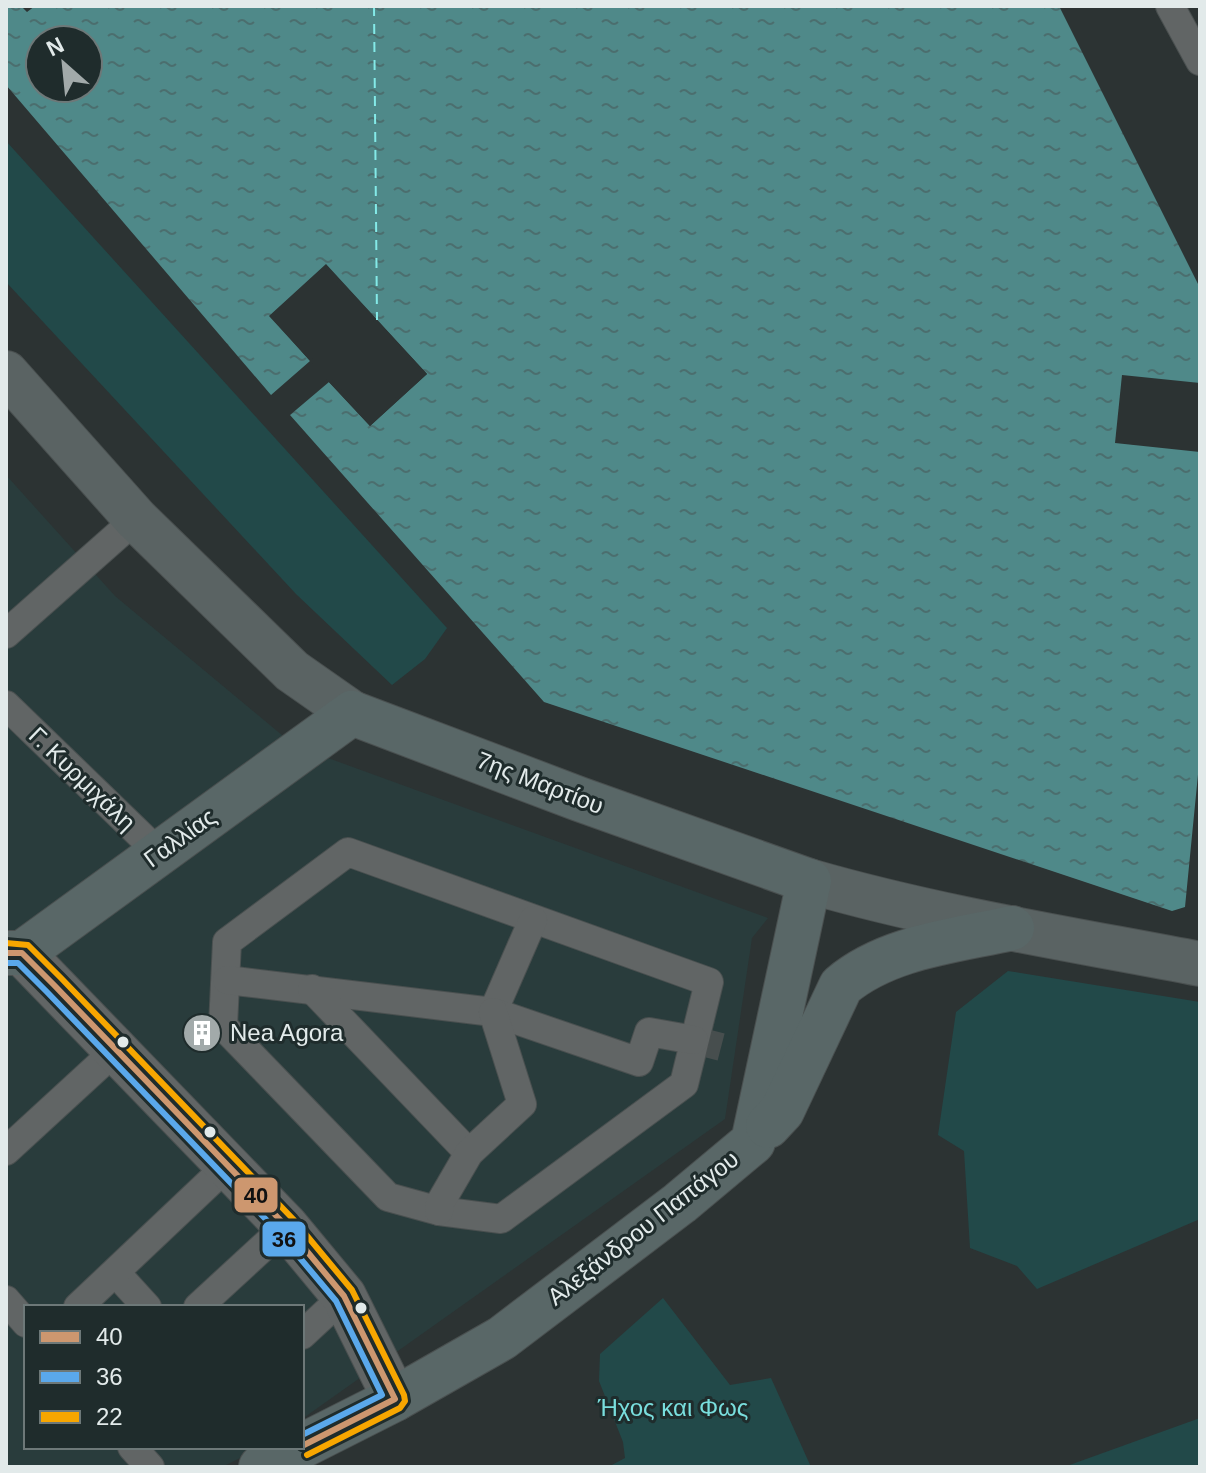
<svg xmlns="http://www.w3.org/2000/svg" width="1206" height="1473" font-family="Arial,sans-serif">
<defs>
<pattern id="water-ripples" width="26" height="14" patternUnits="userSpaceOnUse" patternTransform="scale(2)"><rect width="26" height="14" fill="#4f8989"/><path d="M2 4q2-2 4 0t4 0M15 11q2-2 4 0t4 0" fill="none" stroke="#4b6e6e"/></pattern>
</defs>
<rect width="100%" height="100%" fill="#2c3333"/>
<polygon fill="#293c3c" points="6,475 115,596 295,746 768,918 752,938 725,1119 302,1419 302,1307 26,1307 26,1447 262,1447 222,1467 6,1467"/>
<g fill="#224949">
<polygon points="6,141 447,628 425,659 392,685 296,594 6,282"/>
<polygon points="1008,971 1200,1002 1200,1219 1037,1289 1017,1266 970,1248 964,1151 938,1135 956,1012"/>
<polygon points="663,1298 730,1385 771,1378 811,1467 608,1467 625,1458 623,1442 599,1381 600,1354"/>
<polygon points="1200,1418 1200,1467 1064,1467"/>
</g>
<path fill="url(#water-ripples)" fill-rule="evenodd" d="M6 6H21L27 12 35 6H1059L1200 288V754L1185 907 1172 911 544 702 290 415 329 382 370 426 427 374 326 265 270 316 310 361 271 395 6 85ZM40 40H88V88H40Z"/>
<g fill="#2c3333">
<polygon points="326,264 427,374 370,426 326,379 332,379 370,421 421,374 374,322 326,270 275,316 313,359 313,364 269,316"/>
<polygon points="1122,375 1200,383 1200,452 1115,443"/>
</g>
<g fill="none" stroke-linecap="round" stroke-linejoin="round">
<polyline stroke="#84eae8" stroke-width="2" stroke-dasharray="10 8" stroke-linecap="butt" points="374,6 377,320"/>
<polyline stroke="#474e4e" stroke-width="28" stroke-dasharray="28 14" stroke-linecap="butt" points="694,1040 729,1049"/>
<g stroke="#4a5050" stroke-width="30">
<g id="pedestrian">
<polyline points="1170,6 1200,61"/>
<polyline points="6,634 136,519"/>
<polyline points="6,705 159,853"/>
<polygon points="348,852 709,982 684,1084 501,1219 439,1211 388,1197 223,1026 227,942"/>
<polyline points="227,980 493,1012 533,920"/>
<polyline points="312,989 469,1153"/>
<polyline points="493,1012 639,1062 649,1032 694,1040"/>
<polyline points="6,1151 117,1049"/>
<polyline points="439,1211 440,1203 469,1153 522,1104 493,1012"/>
<polyline points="116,1273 147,1307"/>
<polyline points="6,1300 26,1323"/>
<polyline points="78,1307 228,1165"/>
<polyline points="198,1307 286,1226"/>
<polyline points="302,1335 344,1296"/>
<polyline points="132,1447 150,1467"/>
</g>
</g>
<g stroke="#4a5050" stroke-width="46">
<polyline id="tertiary" points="22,953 286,1226 344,1296 395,1399"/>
</g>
<g stroke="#4a5050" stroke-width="46">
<g id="secondary">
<polyline points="6,373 136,519 292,671 352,713"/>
<path d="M809 881C937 918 1070 939 1200 964"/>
</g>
</g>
<g stroke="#4a5050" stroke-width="46">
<g id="primary">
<polyline points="6,953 22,953 352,713 579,799 809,881 753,1142 680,1203 502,1338 395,1399 302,1446"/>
<path d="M768 1126 782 1111 841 986C887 947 954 941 1012 928"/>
<polyline points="261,1467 299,1447"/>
</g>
</g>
<use href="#pedestrian" stroke="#616565" stroke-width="28"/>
<use href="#tertiary" stroke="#616565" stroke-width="44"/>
<use href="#secondary" stroke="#5a6363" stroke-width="44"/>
<use href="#primary" stroke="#596767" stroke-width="44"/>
<g stroke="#1f2c2c" stroke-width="12">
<polyline id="bus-1" points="6,953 22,953 54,985 286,1226 344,1296 395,1399 302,1446"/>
</g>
<g stroke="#1f2c2c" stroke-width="12">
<polyline id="bus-2" points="6,963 18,963 47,992 279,1233 336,1301 382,1395 302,1435"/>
</g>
<g stroke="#1f2c2c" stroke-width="12">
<polyline id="bus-3" points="6,943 28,945 61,978 293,1219 352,1290 404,1395 405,1401 400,1408 307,1455"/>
</g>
<use href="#bus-1" stroke="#cd976f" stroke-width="6"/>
<use href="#bus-2" stroke="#5aa8eb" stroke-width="6"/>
<use href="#bus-3" stroke="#f7a600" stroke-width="6"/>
</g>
<defs>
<g id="building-disc" transform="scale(2)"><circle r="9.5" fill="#a2aaaa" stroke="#1f2c2c"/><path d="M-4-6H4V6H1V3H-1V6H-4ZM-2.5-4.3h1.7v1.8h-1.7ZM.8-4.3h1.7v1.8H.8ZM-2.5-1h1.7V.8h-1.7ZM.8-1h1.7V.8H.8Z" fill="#fff"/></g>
</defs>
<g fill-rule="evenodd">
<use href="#building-disc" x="202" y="1033"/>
</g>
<g fill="#e2eaea" stroke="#1f2c2c" stroke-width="3">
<circle cx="123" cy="1042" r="7"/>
<circle cx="210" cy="1132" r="7"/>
<circle cx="361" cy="1308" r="7"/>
</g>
<g text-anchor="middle" stroke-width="6" stroke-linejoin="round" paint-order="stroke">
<g font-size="24" fill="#e2eaea" stroke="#1f2c2c">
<text transform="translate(82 779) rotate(44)" y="8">Γ. Κυρμιχάλη</text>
<text transform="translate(540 783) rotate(21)" y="8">7ης Μαρτίου</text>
<text transform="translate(180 838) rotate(-36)" y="8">Γαλλίας</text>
<text transform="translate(643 1228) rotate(-38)" y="8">Αλεξάνδρου Παπάγου</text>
</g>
<g font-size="24" fill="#e2eaea" stroke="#1f2c2c" text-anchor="start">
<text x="230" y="1041">Nea Agora</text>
</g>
<g font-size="24" fill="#79dedd" stroke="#1f2c2c">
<text x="673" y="1416">Ήχος και Φως</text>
</g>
</g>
<g stroke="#1f2c2c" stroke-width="3">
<rect x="233" y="1176" width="46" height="38" rx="8" fill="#cd976f"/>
<rect x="261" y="1220" width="46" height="38" rx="8" fill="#5aa8eb"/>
</g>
<g font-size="22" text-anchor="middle" font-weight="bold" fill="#111">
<text x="256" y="1203">40</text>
<text x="284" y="1247">36</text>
</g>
<rect width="1206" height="1473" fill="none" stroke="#e2eaea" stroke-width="16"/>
<rect x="24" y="1305" width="280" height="144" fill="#1f2c2c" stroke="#6d7878" stroke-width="2"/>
<rect x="40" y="1331" width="40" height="12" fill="#cd976f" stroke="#6d7878" stroke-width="2"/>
<text x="96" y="1345" font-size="24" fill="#e2eaea">40</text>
<rect x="40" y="1371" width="40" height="12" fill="#5aa8eb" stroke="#6d7878" stroke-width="2"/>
<text x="96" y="1385" font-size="24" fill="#e2eaea">36</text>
<rect x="40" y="1411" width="40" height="12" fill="#f7a600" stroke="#6d7878" stroke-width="2"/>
<text x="96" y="1425" font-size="24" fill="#e2eaea">22</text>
<g transform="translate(64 64) rotate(333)"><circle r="38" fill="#1f2c2c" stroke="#6d7878" stroke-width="2"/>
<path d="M0-6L14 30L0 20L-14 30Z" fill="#a2aaaa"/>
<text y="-12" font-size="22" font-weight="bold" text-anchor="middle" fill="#e2eaea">N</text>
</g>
</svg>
